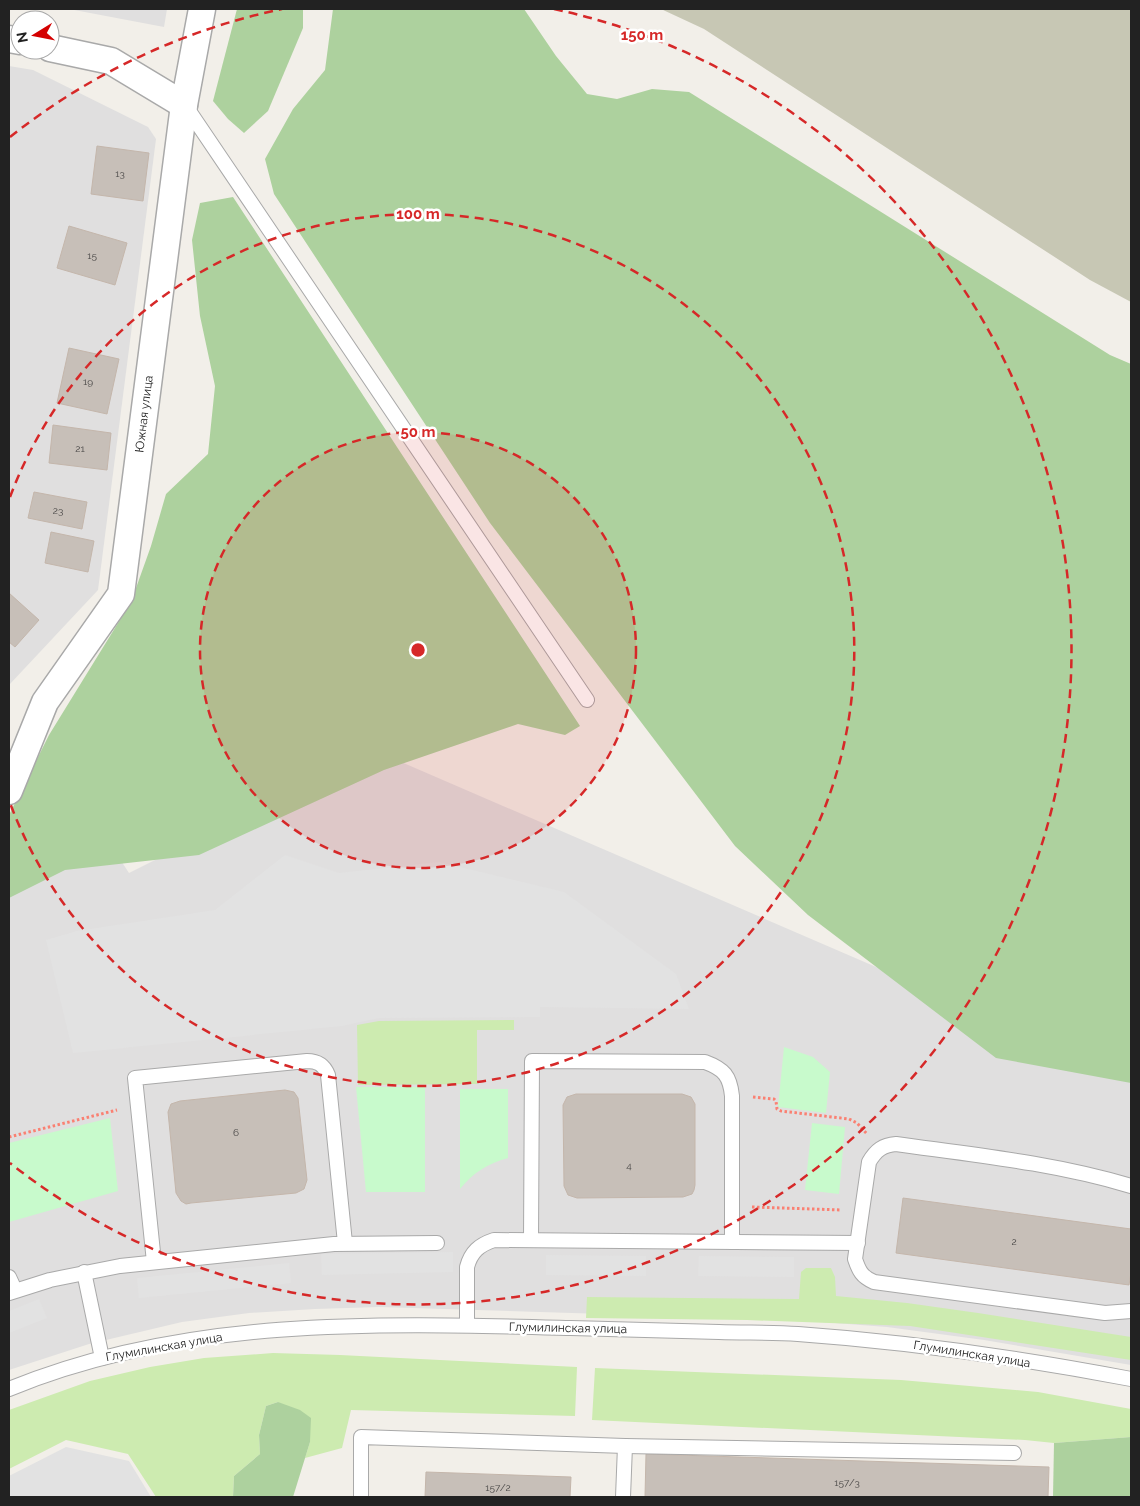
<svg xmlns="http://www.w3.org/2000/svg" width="1140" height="1506" font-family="Raleway,sans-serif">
<rect width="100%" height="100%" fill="#f2efe9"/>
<g fill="#e0dfdf">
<polygon points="69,9 167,9 164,27"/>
<polygon points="9,66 33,70 148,127 156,139 98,590 9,685"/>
<polygon points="392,758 1131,1077 1131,1365 984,1340 887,1327 795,1320 379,1307 315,1309 249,1313 182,1322 89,1344 9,1370 9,865 89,812 129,873 297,789"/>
</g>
<polygon fill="#c7c7b4" points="661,9 1131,9 1131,302 1090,280 704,29"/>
<g fill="#cdebb0">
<polygon points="514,1020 514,1030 477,1030 477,1084 358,1085 357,1025 379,1021"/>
<polygon points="806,1268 831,1268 835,1277 836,1296 907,1303 978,1313 1131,1337 1131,1360 910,1326 747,1320 586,1318 587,1297 799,1299 801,1272"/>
<polygon points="273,1353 340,1355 577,1367 575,1416 351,1410 342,1448 305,1458 310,1442 278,1402 266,1406 259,1435 260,1454 234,1476 233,1497 156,1497 128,1454 66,1440 9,1469 9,1410 90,1381 150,1367 204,1358"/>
<polygon points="595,1368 901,1380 1038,1392 1131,1409 1131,1437 1054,1443 1025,1440 592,1420"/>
</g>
<g fill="#add19e">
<polygon points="237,9 303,9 303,28 268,111 244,133 228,119 213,101"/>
<polygon points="333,9 524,9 556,56 587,94 617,99 652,89 689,92 1110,355 1131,364 1131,1083 996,1058 808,915 735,846 490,523 274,194 265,159 293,109 325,70"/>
<polygon points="233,197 580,726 565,735 518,724 384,770 199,855 65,870 9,898 9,815 49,735 131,602 151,546 166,494 208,454 215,386 200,316 192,240 200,203"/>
<polygon points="278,1402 300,1410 311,1418 310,1442 293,1497 233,1497 234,1476 260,1454 259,1435 266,1406"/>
<polygon points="1131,1437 1131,1497 1053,1497 1054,1443"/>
</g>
<g fill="#c8facc">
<polygon points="784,1047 813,1057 830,1072 826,1113 778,1107"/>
<polygon points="356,1087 425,1087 425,1192 366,1192"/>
<path d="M460 1089H508V1158C487 1164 474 1172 460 1189Z"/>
<polygon points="110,1118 118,1191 9,1222 9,1143"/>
<polygon points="812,1123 845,1127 839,1194 805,1190"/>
</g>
<g fill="#e2e2e2">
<polygon points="285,855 339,873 439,862 564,892 676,974 689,1009 540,1007 540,1017 379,1018 342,1026 73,1053 46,940 77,931 215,910"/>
<polygon points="453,1252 453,1272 322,1275 321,1254"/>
<polygon points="546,1255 646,1256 646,1276 546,1275"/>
<polygon points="699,1256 794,1257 794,1277 698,1276"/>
<polygon points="289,1263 291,1283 139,1298 137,1278"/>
<polygon points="39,1299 47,1318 9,1333 9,1311"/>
<polygon points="66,1447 129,1461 151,1497 9,1497 9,1476"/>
</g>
<g fill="#c7bfb8" stroke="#c4b6ab">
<polygon points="97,146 149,153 143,201 91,194"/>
<polygon points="69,226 127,243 115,285 57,268"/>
<polygon points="69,348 119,359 107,414 57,403"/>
<polygon points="53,425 111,433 107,470 49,463"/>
<polygon points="34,492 87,502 82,529 28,518"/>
<polygon points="51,532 94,541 88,572 45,563"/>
<polygon points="9,593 39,620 15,647 9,642"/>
<polygon points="285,1090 294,1092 298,1098 307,1180 304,1189 296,1193 191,1203 186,1204 181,1201 176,1193 168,1112 171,1104 180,1101"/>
<polygon points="576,1094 682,1094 691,1097 695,1104 695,1185 694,1190 692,1194 683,1197 577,1198 568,1195 564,1186 563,1105 567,1097"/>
<polygon points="903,1198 1131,1229 1131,1273 1129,1285 896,1253"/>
<polygon points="646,1454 1049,1467 1048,1497 645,1497"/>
<polygon points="426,1472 571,1477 570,1497 425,1497"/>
</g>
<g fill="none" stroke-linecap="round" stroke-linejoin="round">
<g stroke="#a9a9a9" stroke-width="16">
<g id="service">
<polyline points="185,105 587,700"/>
<path d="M1131 1186C1054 1163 975 1155 896 1144 883 1145 876 1150 869 1162L855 1259C859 1271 862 1277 874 1282L1105 1313 1131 1311"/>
<path d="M531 1240 532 1061 705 1062C724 1069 730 1076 732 1096V1242"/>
<path d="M154 1262 135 1078 307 1061C318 1061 324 1065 328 1075L345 1243"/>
<polyline points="84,1272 102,1358"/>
<polyline points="9,1277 15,1290"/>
<polyline points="9,1293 50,1280 120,1266 334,1244 437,1243"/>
<path d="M467 1325V1267C471 1252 479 1245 494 1240L858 1243"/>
<path d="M9 1389C186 1316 383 1323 571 1328 620 1329 669 1331 719 1332 745 1333 772 1332 798 1334 910 1342 1021 1358 1131 1379"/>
<polyline points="361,1497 361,1437 625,1446 1014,1453"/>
<polyline points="623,1497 625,1446"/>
</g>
</g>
<g stroke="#a9a9a9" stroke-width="29">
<g id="minor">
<polyline points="9,39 20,41"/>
<polyline points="50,48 111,61 184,105"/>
<polyline points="9,791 45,702 121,594 184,105 202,9"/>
</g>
</g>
<g stroke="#fa8072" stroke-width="3" stroke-dasharray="2.5 2.5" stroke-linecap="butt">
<polyline points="753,1097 774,1099 776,1101 777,1109 781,1111 849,1119 857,1123 867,1134"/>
<polyline points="9,1137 117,1110"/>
<polyline points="752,1207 841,1210"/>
</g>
<use href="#service" stroke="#fff" stroke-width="14"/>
<use href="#minor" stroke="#fff" stroke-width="26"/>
</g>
<circle cx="418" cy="650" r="218" fill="#d62828" fill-opacity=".12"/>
<g fill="none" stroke="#d62828" stroke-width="2.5" stroke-dasharray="9 6">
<circle cx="418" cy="650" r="218"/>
<path d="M10 497A436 436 0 1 1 10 803"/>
<path d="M10 137A655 655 0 0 1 282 9M554 9A655 655 0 1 1 10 1163"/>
</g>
<g text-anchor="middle" stroke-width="5" stroke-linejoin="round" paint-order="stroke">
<g font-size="10" fill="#4b4948">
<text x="120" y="177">13</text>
<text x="92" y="259">15</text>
<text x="88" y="385">19</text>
<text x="80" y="452">21</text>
<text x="58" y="514">23</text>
<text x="236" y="1136">6</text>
<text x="629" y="1169">4</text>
<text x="1014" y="1245">2</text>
<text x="847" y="1486">157/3</text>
<text x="498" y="1491">157/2</text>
</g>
<g font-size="12" fill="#222" stroke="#fff">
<text transform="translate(144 414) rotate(-83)" y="4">Южная улица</text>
<text transform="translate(568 1328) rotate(1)" y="4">Глумилинская улица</text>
<text transform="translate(164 1347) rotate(-10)" y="4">Глумилинская улица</text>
<text transform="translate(972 1354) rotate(9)" y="4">Глумилинская улица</text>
</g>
</g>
<circle cx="418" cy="650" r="8" fill="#d62828" stroke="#fff" stroke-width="2.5"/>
<g font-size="15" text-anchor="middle" font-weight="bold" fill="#d62828" stroke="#fff" stroke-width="5" stroke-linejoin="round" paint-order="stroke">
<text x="642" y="40">150 m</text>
<text x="418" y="219">100 m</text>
<text x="418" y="437">50 m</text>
</g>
<rect width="1140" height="1506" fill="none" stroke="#222222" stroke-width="20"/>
<g transform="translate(35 35) rotate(260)"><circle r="24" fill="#ffffff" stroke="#a7a7a7"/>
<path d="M0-4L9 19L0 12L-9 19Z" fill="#d40000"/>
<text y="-8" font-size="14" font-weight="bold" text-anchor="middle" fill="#222222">N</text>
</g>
</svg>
